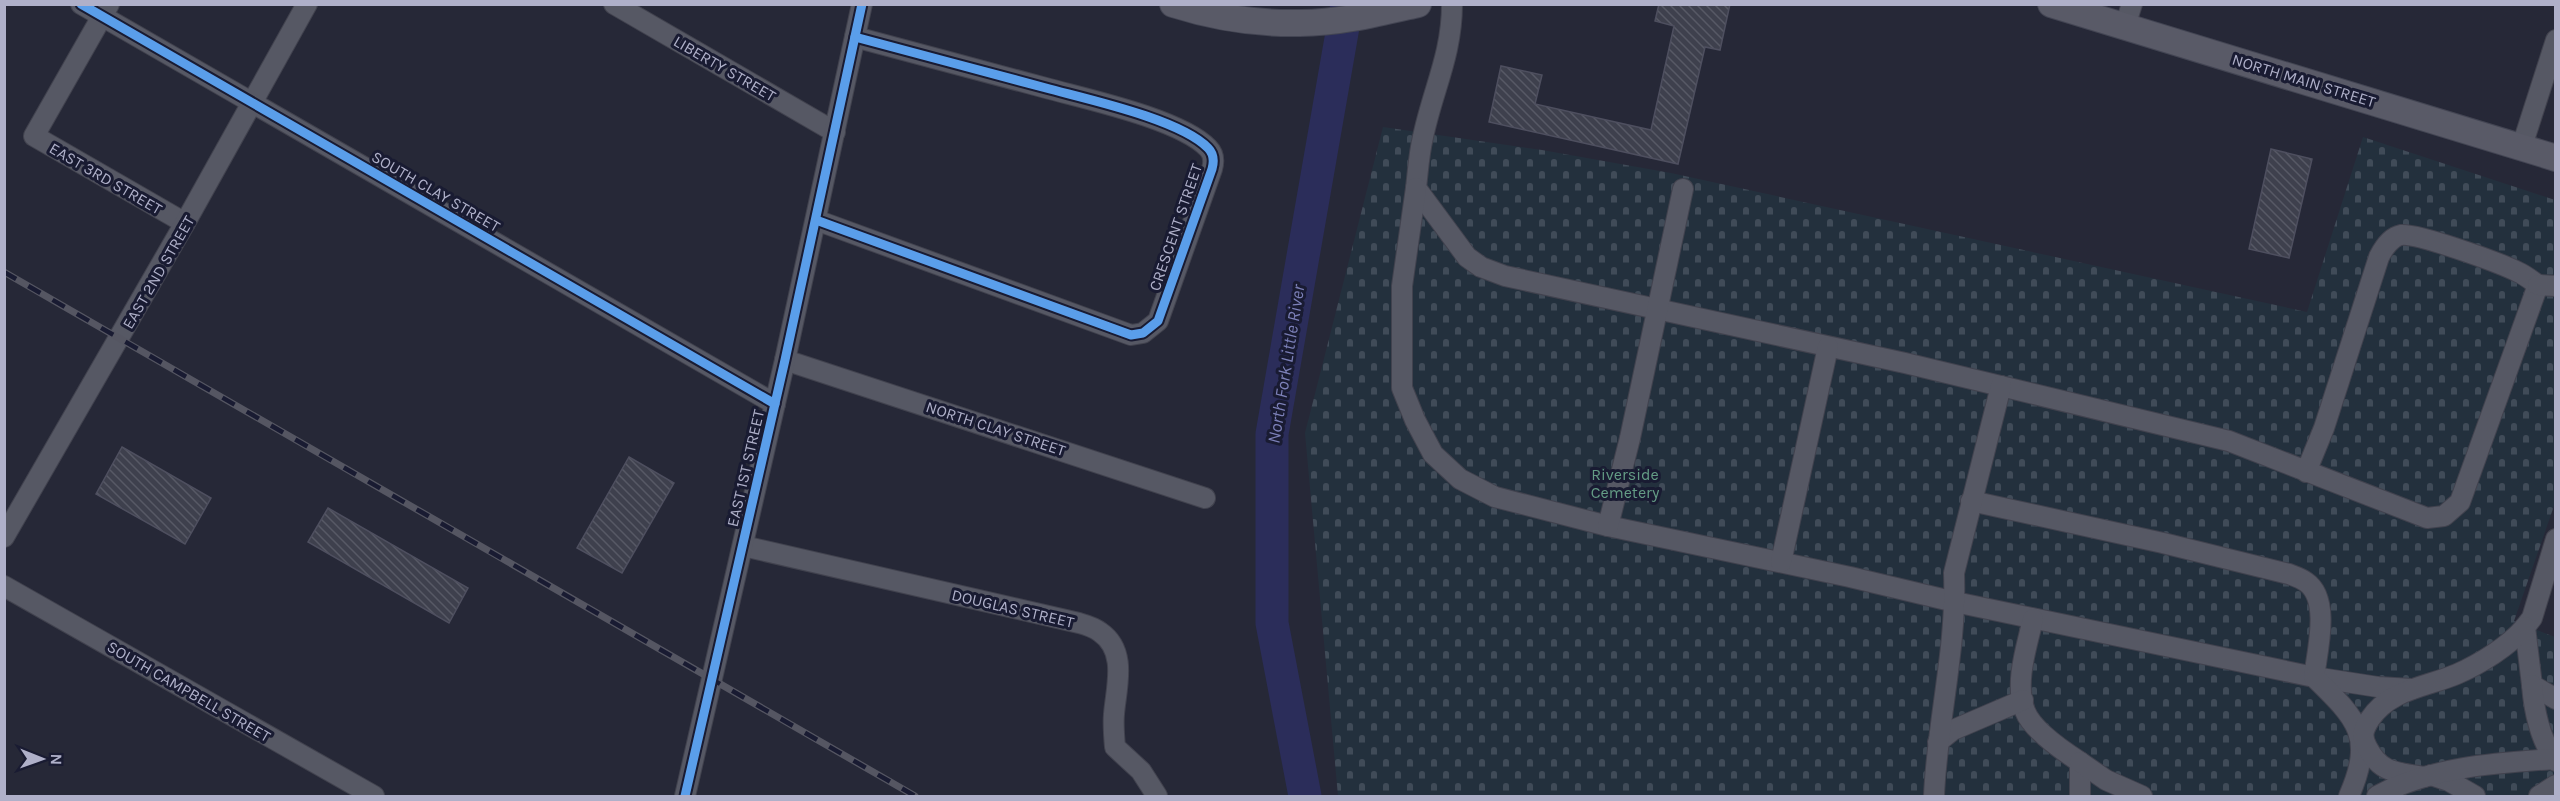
<svg xmlns="http://www.w3.org/2000/svg" width="2560" height="801" font-family="Karla,sans-serif">
<defs>
<pattern id="cemetery-stones" width="16" height="16" patternUnits="userSpaceOnUse" patternTransform="scale(1.5)"><rect width="16" height="16" fill="#23303d"/><path d="M2 7V4a2 2 0 0 1 4 0v3zM10 15v-3a2 2 0 0 1 4 0v3z" fill="#404b58"/></pattern>
<pattern id="building-back-hatch" width="6" height="6" patternUnits="userSpaceOnUse" patternTransform="scale(1.5)"><rect width="6" height="6" fill="#3e404d"/><path d="M-1 5l2 2M0 0l6 6M5-1l2 2" fill="none" stroke="#575965"/></pattern>
</defs>
<rect width="100%" height="100%" fill="#262837"/>
<polygon fill="url(#cemetery-stones)" points="1383,127 1542,150 1671,173 2307,312 2363,137 2555,200 2555,503 2514,621 2555,637 2555,796 1338,796 1305,433"/>
<g fill="none" stroke-linecap="round" stroke-linejoin="round">
<polyline stroke="#2b2d5a" stroke-width="33" points="1305,796 1272,623 1272,434 1347,4"/>
</g>
<g fill="url(#building-back-hatch)" stroke="#4e4f5f" stroke-width="1.5">
<polygon points="1659,4 1730,4 1720,50 1705,47 1678,164 1489,122 1501,66 1542,75 1535,104 1651,130 1674,26 1655,21"/>
<polygon points="2271,149 2312,159 2289,258 2249,249"/>
<polygon points="122,447 211,498 185,544 96,494"/>
<polygon points="629,457 674,483 622,573 577,548"/>
<polygon points="328,508 468,588 449,623 308,542"/>
</g>
<g fill="none" stroke-linecap="round" stroke-linejoin="round">
<g stroke="#41424e" stroke-width="22">
<g id="minor">
<polyline points="81,4 775,404"/>
<polyline points="109,4 34,136 185,223"/>
<polyline points="614,4 835,132"/>
<path d="M1452 4C1452 55 1433 89 1423 137 1419 153 1418 171 1416 188L1467 257 1481 267 1505 276 1905 363 2229 441 2427 518 2444 516 2460 502 2538 285C2531 280 2525 275 2518 272 2500 263 2418 233 2401 235 2391 237 2383 249 2379 257L2324 428 2306 472"/>
<polyline points="2125,26 2132,4"/>
<polyline points="2522,146 2556,40"/>
<polyline points="1416,188 1402,286 1402,388 1415,420 1433,454 1460,479 1495,497 1608,526 1850,577 1955,602 2314,677 2378,687 2412,689"/>
<path d="M816 220 1131 335 1143 333 1158 321 1212 169C1214 162 1214 154 1208 148 1180 119 1086 99 1046 88 982 71 919 54 855 37"/>
<polyline points="2538,285 2556,286"/>
<polyline points="785,360 1205,498"/>
<path d="M1971 501 2163 543 2289 574C2294 576 2301 578 2306 582 2331 599 2317 652 2314 677 2357 719 2375 736 2349 796"/>
<polyline points="1608,526 1630,438 1683,189"/>
<polyline points="4,537 185,223 307,4"/>
<polyline points="2556,539 2532,618 2525,627 2532,685 2556,699"/>
<path d="M743 546 1079 623C1086 625 1095 628 1100 632 1128 651 1116 688 1114 714 1113 725 1114 736 1115 747L1141 771 1157 796"/>
<polyline points="1781,562 1828,347"/>
<polyline points="4,586 374,796"/>
<path d="M2033 619C2027 646 2014 683 2025 711 2032 730 2063 751 2080 762V795"/>
<path d="M2532 685C2534 710 2540 740 2556 761"/>
<polyline points="1938,742 1953,730 2023,700"/>
<polyline points="2080,762 2106,780 2142,796"/>
<polyline points="2431,775 2449,781 2475,796"/>
<path d="M2424 777C2397 772 2381 774 2367 747 2361 736 2363 730 2370 719 2390 689 2427 687 2457 674 2480 664 2509 646 2525 627"/>
<polyline points="685,796 785,360 862,4"/>
<path d="M1934 796C1937 722 1957 649 1954 573L2001 386"/>
<path d="M2377 796C2430 767 2495 763 2554 759"/>
<polyline points="2539,796 2556,785"/>
</g>
</g>
<g stroke="#434553" stroke-width="28">
<g id="major">
<path d="M1173 4C1214 17 1257 24 1300 23 1340 23 1379 13 1418 4"/>
<polyline points="2051,4 2556,158"/>
</g>
</g>
<use href="#minor" stroke="#565864" stroke-width="20"/>
<use href="#major" stroke="#595a67" stroke-width="26"/>
<g stroke="#555662" stroke-width="7">
<polyline id="rail" points="4,272 915,796"/>
</g>
<use href="#rail" stroke="#191b32" stroke-width="4.5" stroke-dasharray="14" stroke-linecap="butt"/>
<g stroke="#191b32" stroke-width="13">
<g id="cycleway">
<polyline points="81,4 775,404"/>
<path d="M816 220 1131 335 1143 333 1158 321 1212 169C1214 162 1214 154 1208 148 1180 119 1086 99 1046 88 982 71 919 54 855 37"/>
<polyline points="685,796 785,360 862,4"/>
</g>
</g>
<use href="#cycleway" stroke="#5a9eea" stroke-width="9"/>
</g>
<g text-anchor="middle" stroke-width="6" stroke-linejoin="round" paint-order="stroke">
<g font-size="16" fill="#afb0c9" stroke="#191b32">
<text transform="translate(725 68) rotate(30)" y="6">LIBERTY STREET</text>
<text transform="translate(2304 80) rotate(17)" y="6">NORTH MAIN STREET</text>
<text transform="translate(106 178) rotate(30)" y="6">EAST 3RD STREET</text>
<text transform="translate(436 191) rotate(30)" y="6">SOUTH CLAY STREET</text>
<text transform="translate(1175 227) rotate(-71)" y="6">CRESCENT STREET</text>
<text transform="translate(158 272) rotate(-60)" y="6">EAST 2ND STREET</text>
<text transform="translate(996 428) rotate(18)" y="6">NORTH CLAY STREET</text>
<text transform="translate(745 468) rotate(-77)" y="6">EAST 1ST STREET</text>
<text transform="translate(1013 608) rotate(13)" y="6">DOUGLAS STREET</text>
<text transform="translate(189 691) rotate(30)" y="6">SOUTH CAMPBELL STREET</text>
</g>
<g font-size="16" fill="#649c85" stroke="#191b32">
<text x="1625" y="480">Riverside<tspan x="1625" dy="18">Cemetery</tspan></text>
</g>
<g font-size="18" font-style="italic" fill="#7c80b8" stroke="#191b32">
<text transform="translate(1286 364) rotate(-81)" y="6">North Fork Little River</text>
</g>
</g>
<rect width="2560" height="801" fill="none" stroke="#afb0c9" stroke-width="12"/>
<g transform="translate(42 759) rotate(91)" stroke="#191b32" stroke-width="4.5" paint-order="stroke">
<path d="M0-4.5L10 22L0 15L-10 22Z" fill="#afb0c9"/>
<text y="-9" font-size="16" font-weight="bold" text-anchor="middle" fill="#afb0c9">N</text>
</g>
</svg>
